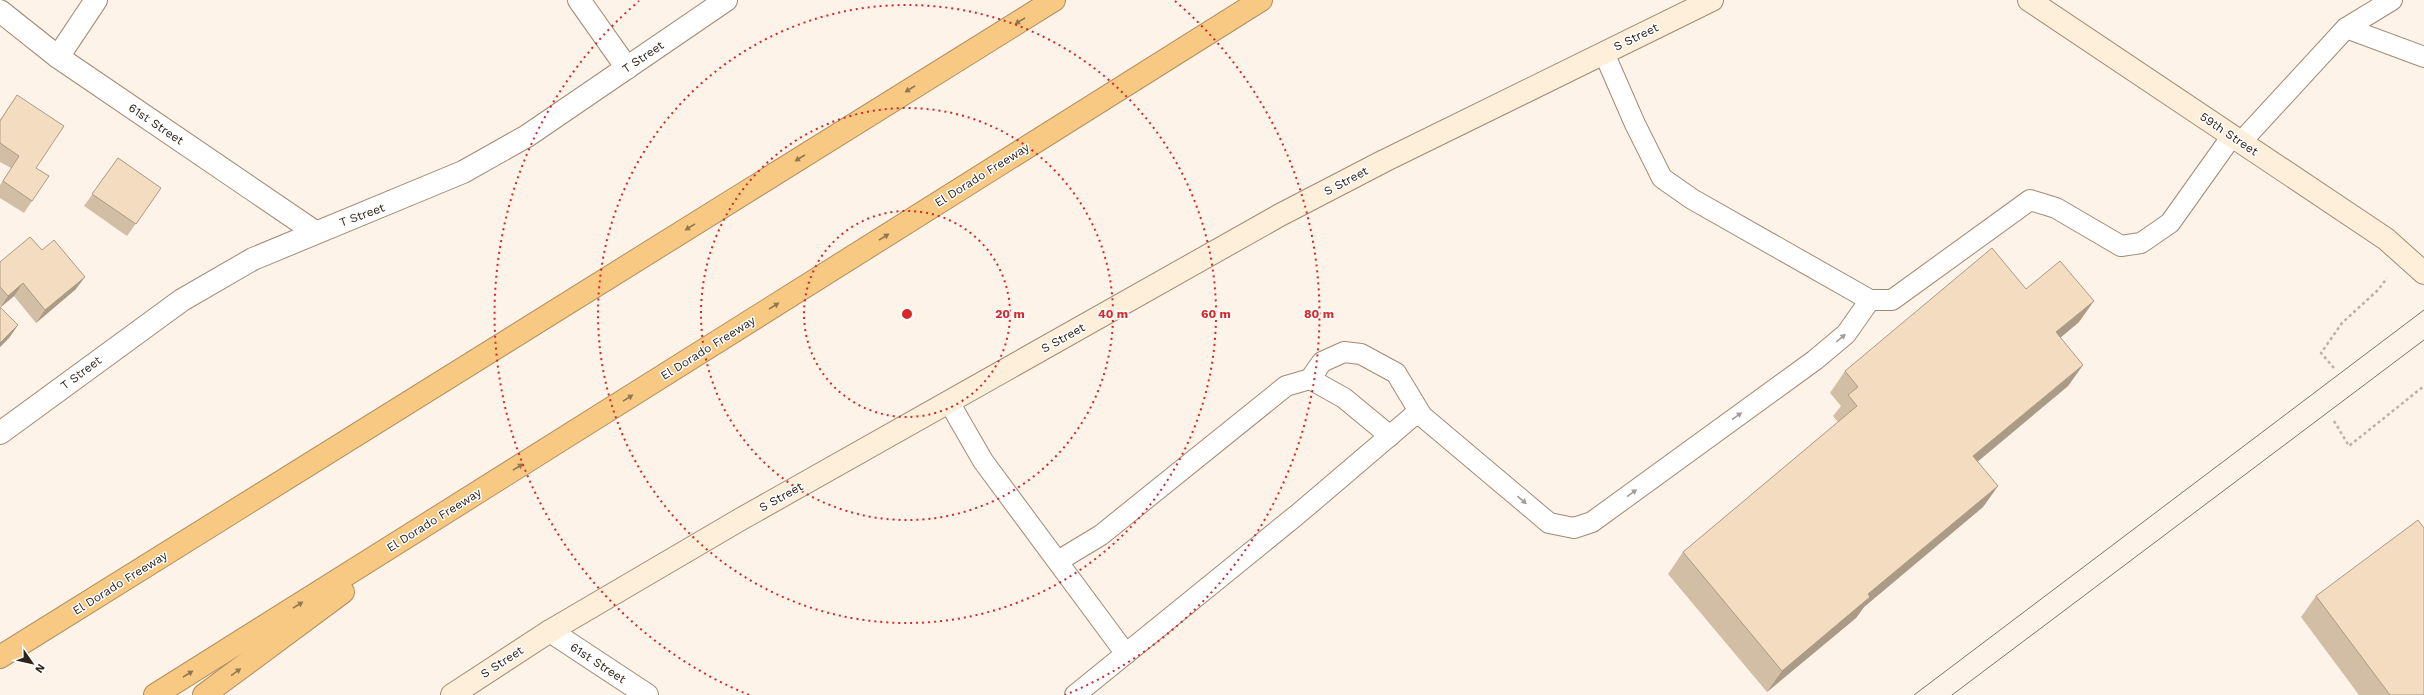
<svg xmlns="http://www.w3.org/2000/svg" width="2424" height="695" font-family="'Work Sans',sans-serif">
<rect width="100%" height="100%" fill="#fef3e9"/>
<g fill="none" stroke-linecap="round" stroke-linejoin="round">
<g stroke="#a38a72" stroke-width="22">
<g id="lane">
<polyline points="2346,28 2424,57"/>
<polyline points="1604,53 1635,124 1662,178 1692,199 1870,300 1892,300 2030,200 2056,208 2121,246 2141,243 2170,223 2232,136"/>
<polyline points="2241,142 2346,28 2392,0"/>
<polyline points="1310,379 1322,362 1344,352 1361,354 1396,373 1422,416 1549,523 1574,528 1592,522 1815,360 1846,334 1870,300"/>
<polyline points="949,402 983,461 1126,654"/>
<polyline points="1058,561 1101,535 1286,386 1310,379 1344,398 1390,436"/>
<polyline points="1075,695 1298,514 1413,416 1422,416"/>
</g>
</g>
<g stroke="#a38a72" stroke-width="24">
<g id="street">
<polyline points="579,0 627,68"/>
<polyline points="0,11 58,57 315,232"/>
<polyline points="58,57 96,0"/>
<polyline points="0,433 182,300 253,259 463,172 527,136 726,0"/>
<polyline points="550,631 647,695"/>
</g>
</g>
<g stroke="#a38a72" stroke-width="24">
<g id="secondary">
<polyline points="2029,0 2386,239 2424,273"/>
<polyline points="452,695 550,631 741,519 1280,215 1384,161 1712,0"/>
</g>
</g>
<g stroke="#b18f5e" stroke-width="24">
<g id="highway">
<polyline points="0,657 1054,0"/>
<polyline points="155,695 1261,0"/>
<polyline points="204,695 343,592"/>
</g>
</g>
<g stroke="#bbb0a6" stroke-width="2.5" stroke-dasharray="3 3" stroke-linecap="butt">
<polyline points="2334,368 2321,353 2342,323 2378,290 2387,278"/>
<polyline points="2334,421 2349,446 2424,386"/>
</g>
<use href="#lane" stroke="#fff" stroke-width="20"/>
<use href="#street" stroke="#fff" stroke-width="22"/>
<use href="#secondary" stroke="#fdefda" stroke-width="22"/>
<use href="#highway" stroke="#f8c982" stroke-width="22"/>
<g stroke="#7f746a" stroke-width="1">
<polyline points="1914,695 2424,310"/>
<polyline points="1952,695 2424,340"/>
</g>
</g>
<g fill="#d2bda5">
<polygon points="17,95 36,168 32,201 24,213 0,198 0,185 11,168 0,162 0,120"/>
<polygon points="118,158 161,188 127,236 84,206"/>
<polygon points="0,262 76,289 36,323 14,296 0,307 18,325 9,338 0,347"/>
<polygon points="2026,289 2079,322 2060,338 2083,365 2068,386 1977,462 1998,486 1983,507 1864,607 1856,618 1767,692 1668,574 1683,552 1838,422 1833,416 1841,406 1830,393 1845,371"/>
<polygon points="2316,596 2424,695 2359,695 2301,617"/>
</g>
<g fill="#ab9a86">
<polygon points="85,277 76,289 36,323 45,310"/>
<polygon points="23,283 14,296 0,308 8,296"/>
<polygon points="2094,301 2079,322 2041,354 2056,332"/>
<polygon points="18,325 9,338 0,347 0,343"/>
<polygon points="2083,365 2068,386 1958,478 1973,456"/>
<polygon points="1998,486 1983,507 1864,607 1856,618 1767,692 1782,671 1868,594"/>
</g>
<g fill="#f4dcc0" stroke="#ab9a86">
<polygon points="17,95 64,126 36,168 49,176 32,201 3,181 19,156 0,143 0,121"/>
<polygon points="118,158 161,188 136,224 92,194"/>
<polygon points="30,237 42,250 54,240 85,277 45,310 23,283 8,296 0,287 0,262"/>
<polygon points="1992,248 2026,289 2060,261 2094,301 2056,332 2083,365 1973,456 1998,486 1868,594 1870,597 1782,671 1683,552 1857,406 1848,395 1858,387 1845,371"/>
<polygon points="0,307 18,325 0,343"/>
<polygon points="2418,520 2424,528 2424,695 2390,695 2316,596"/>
</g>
<defs><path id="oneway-solid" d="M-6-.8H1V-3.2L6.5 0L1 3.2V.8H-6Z"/></defs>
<g fill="#93764e">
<use href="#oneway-solid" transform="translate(1020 21) rotate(148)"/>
<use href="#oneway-solid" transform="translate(910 89) rotate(148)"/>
<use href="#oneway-solid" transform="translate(800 158) rotate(148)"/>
<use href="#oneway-solid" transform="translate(690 227) rotate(148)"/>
<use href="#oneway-solid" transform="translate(884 237) rotate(-32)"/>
<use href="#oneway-solid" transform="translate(774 306) rotate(-32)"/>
<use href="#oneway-solid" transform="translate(628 398) rotate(-32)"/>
<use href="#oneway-solid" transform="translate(518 467) rotate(-32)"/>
<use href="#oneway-solid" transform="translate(298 605) rotate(-32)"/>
<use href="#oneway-solid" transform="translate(236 672) rotate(-36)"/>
<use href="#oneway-solid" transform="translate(188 674) rotate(-32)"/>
</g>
<g fill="#a19c98">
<use href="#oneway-solid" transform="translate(1841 338) rotate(-40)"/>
<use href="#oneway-solid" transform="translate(1737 416) rotate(-36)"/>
<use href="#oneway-solid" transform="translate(1632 493) rotate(-36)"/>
<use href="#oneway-solid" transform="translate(1522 500) rotate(40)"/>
</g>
<g fill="none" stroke="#d62828" stroke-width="2" stroke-dasharray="2 4">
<circle cx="907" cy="314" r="103"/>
<circle cx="907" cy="314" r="206"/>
<circle cx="907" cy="314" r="309"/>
<path d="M749 695A412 412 0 0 1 639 1M1175 1A412 412 0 0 1 1065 695"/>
</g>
<g text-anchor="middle" stroke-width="3" stroke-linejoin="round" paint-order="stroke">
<g font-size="12" fill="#2e241a" stroke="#fff">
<text transform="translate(1636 37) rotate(-26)" y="4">S Street</text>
<text transform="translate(643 57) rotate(-34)" y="4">T Street</text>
<text transform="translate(156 124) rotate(34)" y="4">61st Street</text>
<text transform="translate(2229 134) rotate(34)" y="4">59th Street</text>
<text transform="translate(982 175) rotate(-32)" y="4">El Dorado Freeway</text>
<text transform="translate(1346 181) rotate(-28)" y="4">S Street</text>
<text transform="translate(362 215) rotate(-20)" y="4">T Street</text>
<text transform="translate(1063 338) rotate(-29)" y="4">S Street</text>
<text transform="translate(708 348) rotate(-32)" y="4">El Dorado Freeway</text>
<text transform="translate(81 373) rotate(-37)" y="4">T Street</text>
<text transform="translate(781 497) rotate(-29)" y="4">S Street</text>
<text transform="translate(434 520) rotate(-32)" y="4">El Dorado Freeway</text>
<text transform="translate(120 583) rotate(-32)" y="4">El Dorado Freeway</text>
<text transform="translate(502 662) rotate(-33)" y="4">S Street</text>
<text transform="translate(598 663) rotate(33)" y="4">61st Street</text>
</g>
</g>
<circle cx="907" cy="314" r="6" fill="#d62828" stroke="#fff" stroke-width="2"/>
<g font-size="12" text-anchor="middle" font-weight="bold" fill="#d62828" stroke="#fff" stroke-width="3" stroke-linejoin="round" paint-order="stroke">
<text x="1010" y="318">20 m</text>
<text x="1113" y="318">40 m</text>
<text x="1216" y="318">60 m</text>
<text x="1319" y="318">80 m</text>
</g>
<g transform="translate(32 663) rotate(124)" stroke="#ffffff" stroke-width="3" paint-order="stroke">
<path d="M0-3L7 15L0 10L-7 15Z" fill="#2e241a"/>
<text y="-6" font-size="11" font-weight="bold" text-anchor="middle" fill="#2e241a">N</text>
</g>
</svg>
